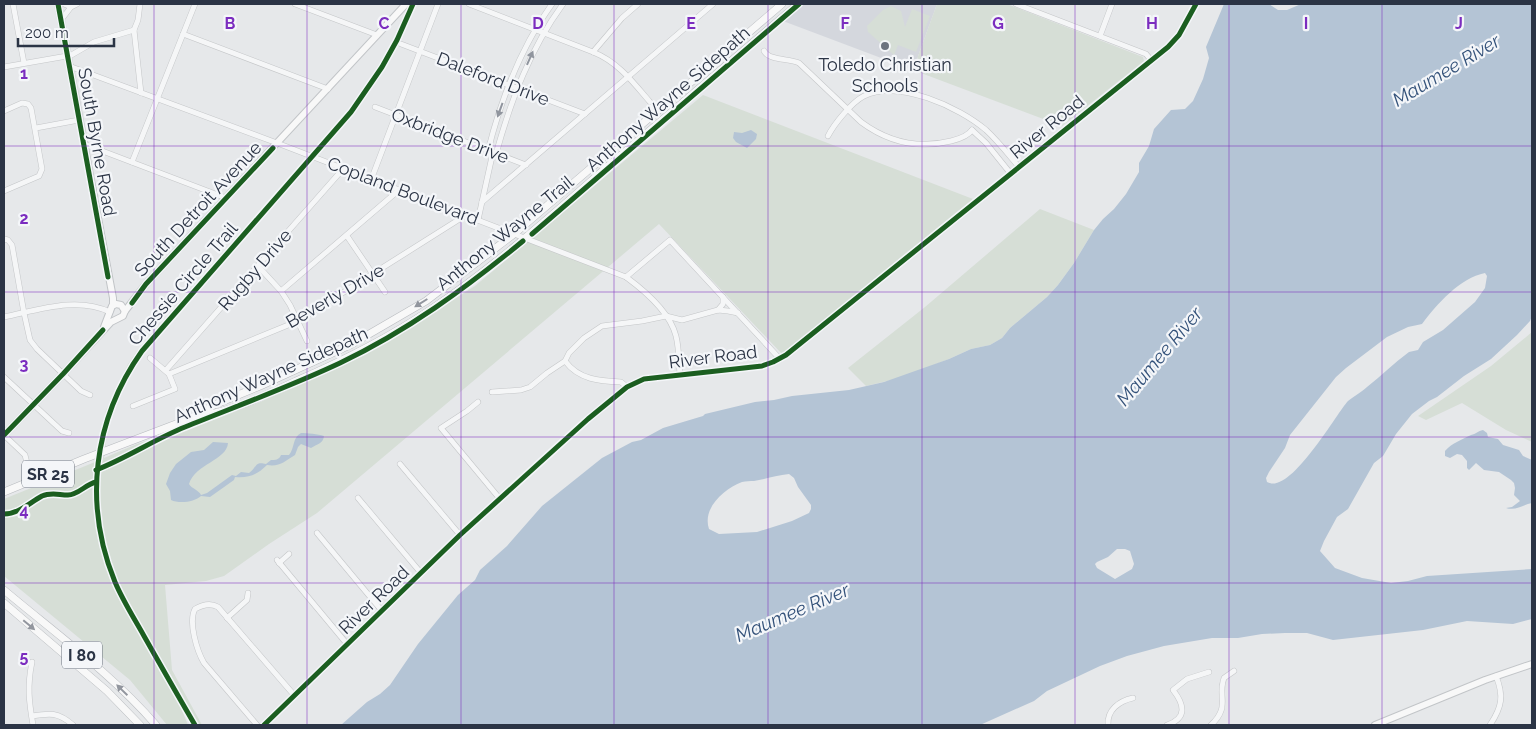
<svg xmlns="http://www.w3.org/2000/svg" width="1536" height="729" font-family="Raleway,sans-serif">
<rect width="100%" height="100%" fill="#e6e8ea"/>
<polygon fill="#d4d7dd" points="803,4 937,4 913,70 783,21"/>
<g fill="#d6ded6">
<polygon points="413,4 416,4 394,49 360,104 279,199 233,249 195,296 138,357 110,412 104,458 137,444 258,403 357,357 410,327 475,286 703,95 973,199 782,354 659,224 317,513 269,544 224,576 206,581 165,585 172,670 202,725 191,725 180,706 188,725 167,725 130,680 4,576 4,499 95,462 106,410 128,364 137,351 273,197 356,102 389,48"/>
<polygon points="937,4 1007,4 1143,57 1144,61 1062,126 913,70"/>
<polygon points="891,6 901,11 905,27 912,9 930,16 916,52 898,45 894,55 868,32 867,26 883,10"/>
<polygon points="1040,209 1094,230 1074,263 1058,285 1047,297 1010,328 1002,338 990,345 971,349 949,359 900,378 866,386 848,368 925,307"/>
<polygon points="1532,332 1532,442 1506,430 1462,403 1426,420 1418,416 1491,366"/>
</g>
<g fill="#b4c4d5" fill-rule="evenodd">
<path d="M1224 4H1269L1278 10H1287L1301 4H1532V316L1530 321 1517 335 1491 359 1464 376 1437 397 1429 401 1412 414 1396 434 1383 456 1374 463 1348 509 1337 517 1324 541 1320 551 1335 568 1362 578 1391 583 1408 581 1427 576 1532 569V619L1513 624 1467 621 1423 630 1333 640 1307 633H1285L1262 634 1238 638H1212L1164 646 1127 656 1100 666 1047 691 1034 701 980 725H341L367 702 380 694 390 685 418 644 458 595 475 580 480 570 507 546 542 506 602 458 632 442 641 440 663 428 703 416 705 414 755 402 774 400 792 396 849 390 884 382 949 359 971 349 990 345 1002 338 1010 328 1047 297 1058 285 1074 263 1094 230 1103 219 1114 209 1126 194 1139 172V163L1149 146 1154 129 1171 110 1185 109 1193 101 1203 79 1209 58 1206 47ZM1485 273 1487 276 1485 288 1475 302 1443 330 1423 342 1418 350 1409 352C1394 363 1381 376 1367 387 1362 392 1354 396 1348 401 1336 414 1290 496 1267 482L1266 478 1269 472 1285 448 1290 435 1336 377 1346 368 1387 337 1408 327 1422 324C1437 304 1460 278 1485 273ZM789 474 794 478 798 487 811 505V509L809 513 792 521 757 532 719 534 709 529C702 508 724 489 742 482 746 481 750 481 754 481 766 479 777 475 789 474ZM1117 549H1125L1130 551 1134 564 1132 569 1115 579 1097 568 1095 564 1097 562 1108 557Z"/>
<polygon points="751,130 757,134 756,139 747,148 736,142 733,138 734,132 742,133"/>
<path d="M1483 430 1487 433 1488 437 1498 439 1503 445 1519 450 1523 456 1532 460V503C1522 505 1516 511 1506 508L1512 507 1520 501 1514 495 1515 488 1514 483 1511 480 1499 472 1484 470 1476 463 1469 470 1467 468V461L1462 455 1457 454 1450 458 1445 456V451C1452 443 1461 440 1471 435 1476 434 1478 431 1483 430Z"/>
<path d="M301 433C307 433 318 434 324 436 323 444 317 444 311 448L301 444 298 447 295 455C285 461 280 467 267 465 257 475 249 478 235 477L234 480 210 497 201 496C195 502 179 504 171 500L170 491 166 484 170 473 176 464 191 452 204 450 213 442 228 443C227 460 195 464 189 484 192 489 199 490 201 495L207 493 232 475 236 476 241 472 249 473C257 467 255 461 266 464L271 460C275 460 279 460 281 455H289C295 448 292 438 301 433Z"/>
</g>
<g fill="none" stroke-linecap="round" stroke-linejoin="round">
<g stroke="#c4c6c8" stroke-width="6">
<g id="minor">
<polyline points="13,4 24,63"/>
<polyline points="64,4 71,7"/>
<polyline points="140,4 138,20 134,30 141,93"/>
<polyline points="295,4 377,35"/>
<path d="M469 4 593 52C618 62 633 82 650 102"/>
<polyline points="1016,4 1146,54 1151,60"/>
<polyline points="61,20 71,7 77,4"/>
<polyline points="183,34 328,89"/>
<polyline points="1100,36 1112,4"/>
<polyline points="401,44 585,114"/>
<path d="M764 51C770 61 788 58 799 63L861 122C888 142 919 149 951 141 959 139 968 136 972 130"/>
<polyline points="593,52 622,18 638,4"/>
<polyline points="68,57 94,42 134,30"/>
<path d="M69 66 277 143 626 277C645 291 670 312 676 336 679 348 679 362 680 375"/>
<polyline points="4,67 67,56"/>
<polyline points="375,107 526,165"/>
<polyline points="4,111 22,103 28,104 31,108 42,169 39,176 4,191"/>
<polyline points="36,128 79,120"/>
<polyline points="972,130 986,143 1011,174"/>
<path d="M828 136C834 124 852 102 864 96 898 79 959 107 986 130 998 141 1008 154 1019 167"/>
<polyline points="84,144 226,198"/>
<path d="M488 151C501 99 521 47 552 4"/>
<path d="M496 154C511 100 530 49 563 4"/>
<polyline points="132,162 195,4"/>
<polyline points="371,180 438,4"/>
<polyline points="482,202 713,4"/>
<polyline points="478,220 493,152"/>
<polyline points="347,236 385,292"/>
<polyline points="4,239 8,240 12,245 24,313 30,340 37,349 81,391 90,395"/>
<polyline points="258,266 281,291 290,305 307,341"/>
<polyline points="626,277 670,240 780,359"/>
<polyline points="281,291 399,190"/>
<polyline points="718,310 723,304 723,297"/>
<path d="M4 317C38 310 77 296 110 312"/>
<path d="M565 361C579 380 600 381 621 382L627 387"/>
<polyline points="166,370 343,169"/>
<polyline points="169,374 298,321 466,215"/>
<polyline points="4,377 62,431 69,433"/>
<polyline points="492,392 521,390 530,387 547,373 565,361 569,353 584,338 602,326 642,321 666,316 682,320 718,310 728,311 738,313"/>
<polyline points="478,402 467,411 441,428 500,499"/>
<polyline points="133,406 175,389 169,374 150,358"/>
<polyline points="4,435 25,455 27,463"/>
<polyline points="400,464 460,535"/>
<polyline points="358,498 421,573"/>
<polyline points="317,533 382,611"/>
<polyline points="277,560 347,644"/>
<polyline points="279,563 289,554"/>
<polyline points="227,618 247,600 248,593"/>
<path d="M32 662C27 686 29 702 33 725"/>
<path d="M32 716C50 713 58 712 73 725"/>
<path d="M257 725 204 663C197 651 188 622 195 609 202 605 211 603 218 607L294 695"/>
<polyline points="264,725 460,535 588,419 627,387 644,379 653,378 762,366 773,362 786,355 1168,47 1179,35 1196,4"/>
<path d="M1108 725C1107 710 1119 701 1133 698"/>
<path d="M1167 725C1188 718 1184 704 1173 690L1187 679 1209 672"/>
<path d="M1211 725C1231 706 1217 697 1224 678L1234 671"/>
<path d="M1490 725C1502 707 1504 696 1496 676"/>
</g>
</g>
<g stroke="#c2c5c8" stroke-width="8">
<g id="major">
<polyline points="58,4 113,298 113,305"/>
<polyline points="104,327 112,306 116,304 121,305 125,311"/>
<polyline points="4,435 63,374 111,322 123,316 125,311 146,284 406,4"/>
<polyline points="1375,725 1485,680 1532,664"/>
</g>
</g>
<g stroke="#b8bbbf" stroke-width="8">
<g id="highway">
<path d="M197 417C232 411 264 396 296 381 343 361 390 337 433 308 494 267 550 217 606 168 670 114 734 59 798 4"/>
<polyline points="4,492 84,459 189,419 214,405 260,386 352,344 426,301 514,234 782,4"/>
<path d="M4 590C54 632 113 675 156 725"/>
<polyline points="4,603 107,691 140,725"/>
</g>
</g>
<use href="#minor" stroke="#f5f6f7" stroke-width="5"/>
<use href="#major" stroke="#f8f8f8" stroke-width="6"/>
<use href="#highway" stroke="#f8f8f8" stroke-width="7"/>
<g stroke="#f4f6f9" stroke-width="8">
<g id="cycleway">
<polyline points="58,4 108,277"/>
<polyline points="532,234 799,4"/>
<polyline points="132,303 146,284 273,148"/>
<polyline points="4,435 63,374 103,330"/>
<path d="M96 470C127 458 155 439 185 427 237 406 289 387 340 363 407 331 466 288 523 241"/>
<path d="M4 514C19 514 29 503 42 496 51 492 59 495 68 495 78 495 86 484 96 482"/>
<path d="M195 725C178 696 161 666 144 636 134 618 123 601 115 582 83 504 93 420 142 351L351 112 382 67 397 40 413 4"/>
<polyline points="264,725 460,535 588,419 627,387 644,379 653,378 762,366 773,362 786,355 1168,47 1179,35 1196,4"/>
</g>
</g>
<use href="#cycleway" stroke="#1b5e20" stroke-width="5"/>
</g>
<defs><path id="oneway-solid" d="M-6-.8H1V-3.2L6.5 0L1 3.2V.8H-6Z" transform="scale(1.25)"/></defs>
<g fill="#90959e">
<use href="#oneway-solid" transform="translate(530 58) rotate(-66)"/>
<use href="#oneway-solid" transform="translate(500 110) rotate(110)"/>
</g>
<g fill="#92969e">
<use href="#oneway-solid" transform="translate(421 303) rotate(148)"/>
<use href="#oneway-solid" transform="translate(29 625) rotate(40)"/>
<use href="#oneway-solid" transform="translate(122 690) rotate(-136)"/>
</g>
<path fill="none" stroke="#7b2cbf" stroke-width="1" stroke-opacity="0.55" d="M154 4V725M307 4V725M461 4V725M614 4V725M768 4V725M922 4V725M1075 4V725M1229 4V725M1382 4V725M4 146H1532M4 292H1532M4 437H1532M4 583H1532"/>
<circle fill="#6c737f" stroke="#f4f6f9" stroke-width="2" cx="885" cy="46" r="5"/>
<g text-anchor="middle" stroke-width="4.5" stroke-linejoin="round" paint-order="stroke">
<g fill="#f4f6f9" stroke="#676e7b" stroke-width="1">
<rect x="22" y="460.5" width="52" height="27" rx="4"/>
<rect x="62" y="641.5" width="40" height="27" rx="4"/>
</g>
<g font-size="16" font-weight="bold" fill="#2b3445">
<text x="48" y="480">SR 25</text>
<text x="82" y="661">I 80</text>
</g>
<g font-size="18" fill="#2b3445" stroke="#f4f6f9">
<text x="885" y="71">Toledo Christian<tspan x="885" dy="21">Schools</tspan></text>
</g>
<g font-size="18" fill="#2b3445" stroke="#f4f6f9">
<text transform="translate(493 79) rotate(21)" y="6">Daleford Drive</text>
<text transform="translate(668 99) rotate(-41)" y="6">Anthony Wayne Sidepath</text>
<text transform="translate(1047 127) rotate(-39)" y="6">River Road</text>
<text transform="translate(450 136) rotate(21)" y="6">Oxbridge Drive</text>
<text transform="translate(97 142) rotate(80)" y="6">South Byrne Road</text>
<text transform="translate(403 191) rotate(21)" y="6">Copland Boulevard</text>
<text transform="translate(198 209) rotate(-47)" y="6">South Detroit Avenue</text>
<text transform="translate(505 233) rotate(-39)" y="6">Anthony Wayne Trail</text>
<text transform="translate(255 270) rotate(-49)" y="6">Rugby Drive</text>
<text transform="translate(183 284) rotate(-49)" y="6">Chessie Circle Trail</text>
<text transform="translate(335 296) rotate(-30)" y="6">Beverly Drive</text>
<text transform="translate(713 357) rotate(-7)" y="6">River Road</text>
<text transform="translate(271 375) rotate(-24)" y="6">Anthony Wayne Sidepath</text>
<text transform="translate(374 600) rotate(-44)" y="6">River Road</text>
</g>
<g font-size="19" font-style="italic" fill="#34527a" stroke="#f4f6f9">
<text transform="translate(1446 70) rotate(-31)" y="7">Maumee River</text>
<text transform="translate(1159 356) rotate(-50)" y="7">Maumee River</text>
<text transform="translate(792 612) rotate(-23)" y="7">Maumee River</text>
</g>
</g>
<g font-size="16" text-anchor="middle" font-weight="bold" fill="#7b2cbf" stroke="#f4f6f9" stroke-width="4.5" stroke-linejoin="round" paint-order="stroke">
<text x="230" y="29">B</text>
<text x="384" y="29">C</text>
<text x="538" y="29">D</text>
<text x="691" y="29">E</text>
<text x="845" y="29">F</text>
<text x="998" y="29">G</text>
<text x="1152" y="29">H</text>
<text x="1306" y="29">I</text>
<text x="1459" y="29">J</text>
<text x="24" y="79">1</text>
<text x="24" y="224">2</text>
<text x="24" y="370">3</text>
<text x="24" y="516">4</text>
<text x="24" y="662">5</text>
</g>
<rect width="1536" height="729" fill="none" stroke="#2b3445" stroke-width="10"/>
<path d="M18 38v8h96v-8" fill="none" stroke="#2b3445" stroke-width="2.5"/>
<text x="25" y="38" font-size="15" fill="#2b3445" stroke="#f4f6f9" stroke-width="4" paint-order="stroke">200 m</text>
</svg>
